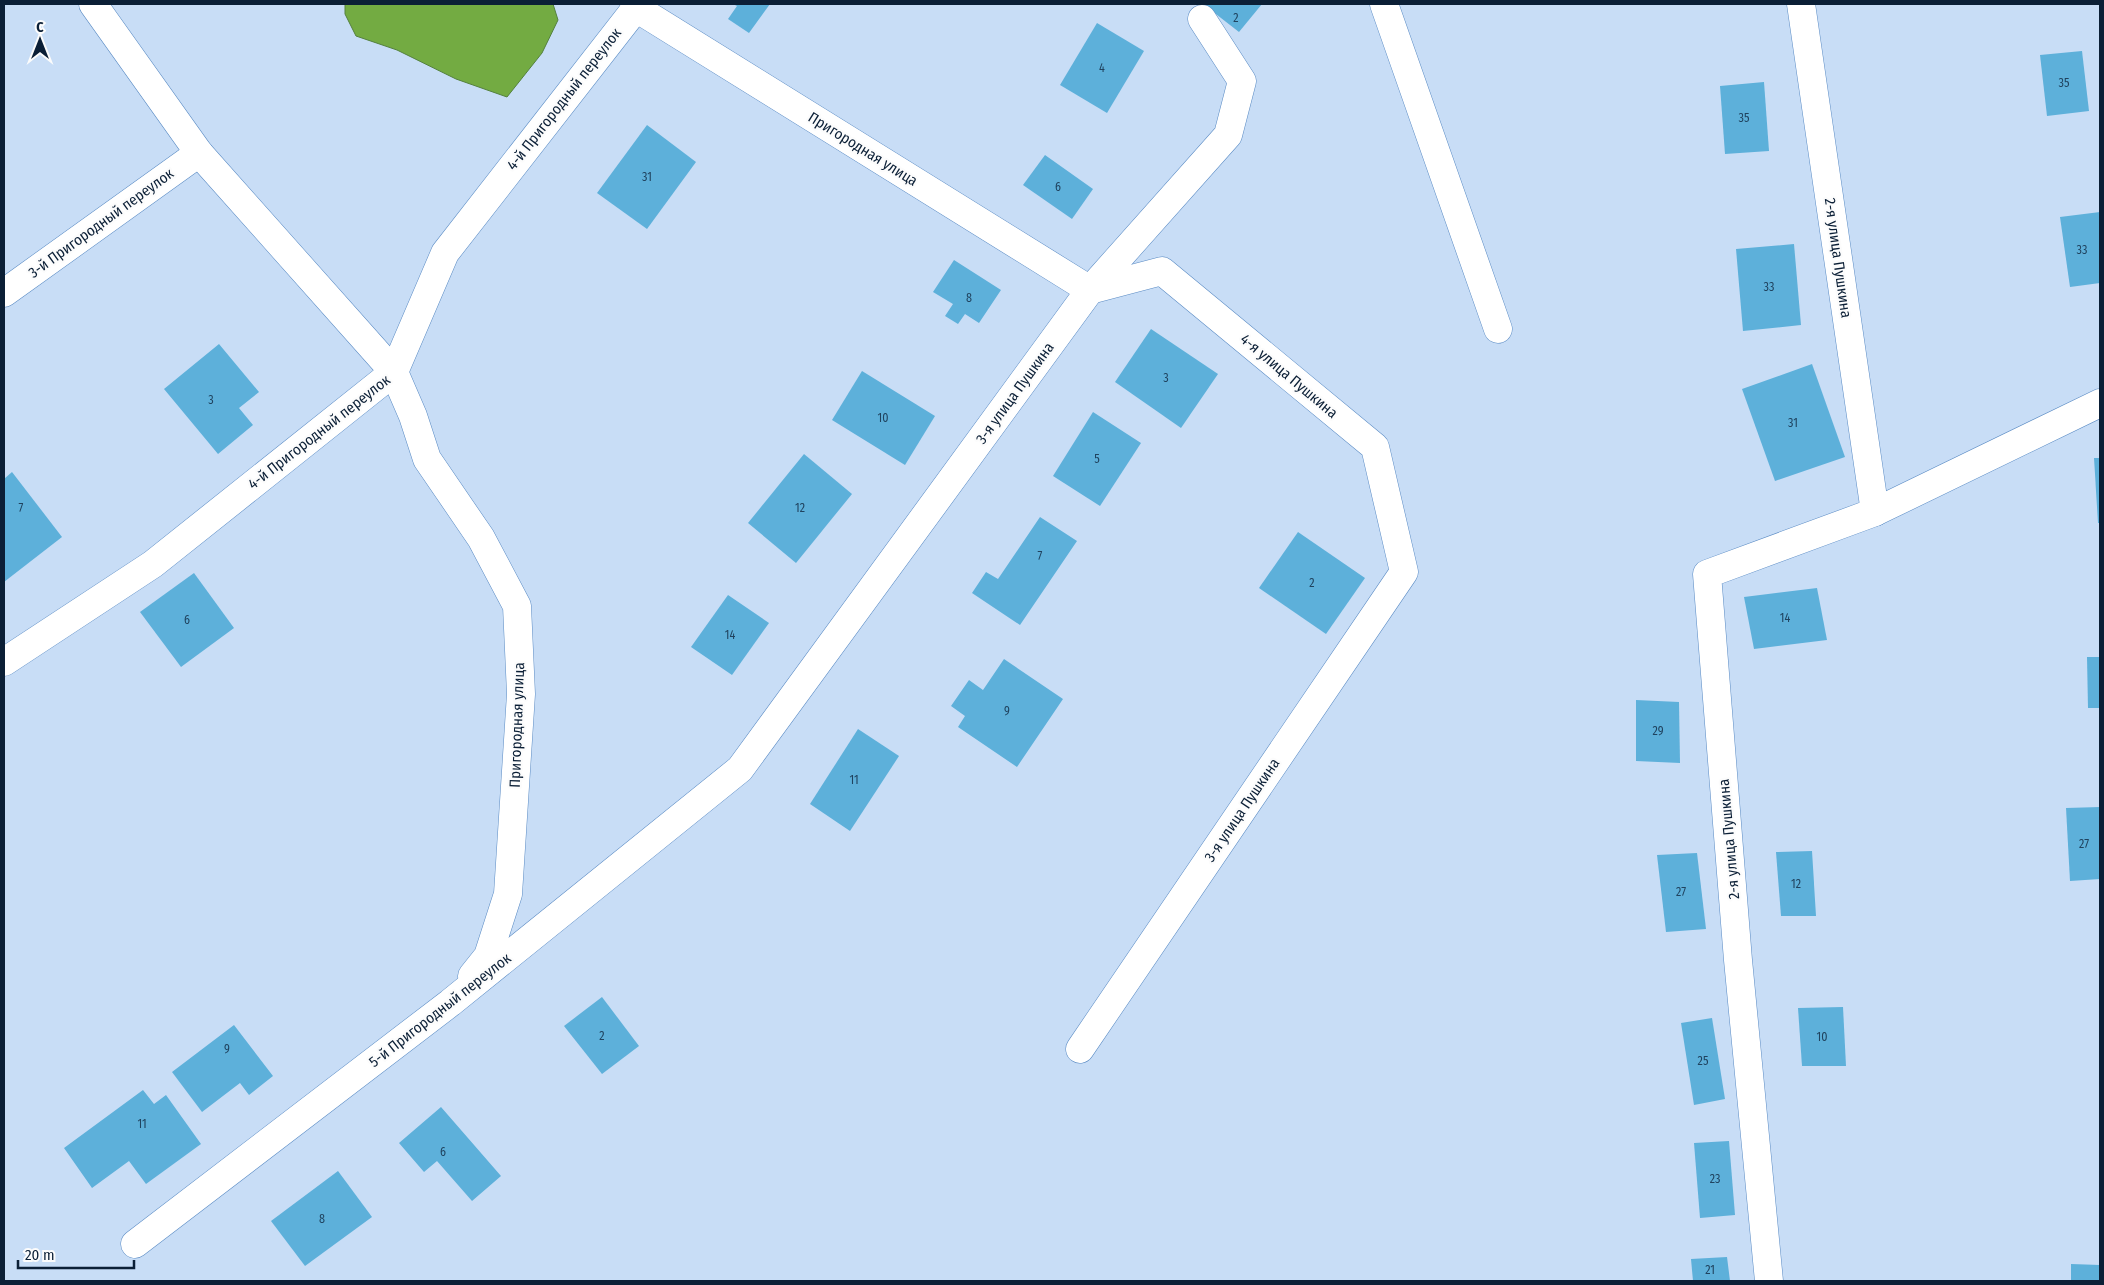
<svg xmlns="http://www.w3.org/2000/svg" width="2104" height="1285" font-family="'Fira Sans Condensed',sans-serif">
<rect width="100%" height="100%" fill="#c8ddf6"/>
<polygon fill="#73ab42" stroke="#54813e" points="345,4 553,4 558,20 542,53 507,97 456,79 397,50 356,36 345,14"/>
<g fill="#5db0da">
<polygon points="733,4 770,4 749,33 728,19 737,6"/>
<polygon points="1203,4 1262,4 1239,32"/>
<polygon points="1097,23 1144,51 1107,113 1060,85"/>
<polygon points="2082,51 2089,111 2047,116 2040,55"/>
<polygon points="1764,82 1769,151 1725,154 1720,86"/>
<polygon points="647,125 696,162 647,229 597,193"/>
<polygon points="1045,155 1093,189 1072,219 1023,185"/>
<polygon points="2100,212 2100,283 2070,287 2060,217"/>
<polygon points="1794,244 1801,325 1743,331 1736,249"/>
<polygon points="954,260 1001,290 979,323 965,314 958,324 945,316 953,304 933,292"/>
<polygon points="1151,329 1218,374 1181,428 1115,382"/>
<polygon points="219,344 259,392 239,408 253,425 218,454 164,389"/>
<polygon points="1812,364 1845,457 1775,481 1742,389"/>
<polygon points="862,371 935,416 905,465 832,420"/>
<polygon points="1093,412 1141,443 1100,506 1053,476"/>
<polygon points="804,454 852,494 796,563 748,523"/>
<polygon points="2094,458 2100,458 2100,523 2098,523"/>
<polygon points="12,472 62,537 4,582 4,479"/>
<polygon points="1040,517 1077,541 1020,625 972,593 986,572 998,579"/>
<polygon points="1298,532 1365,578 1326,634 1259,588"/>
<polygon points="194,573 234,628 181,667 140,612"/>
<polygon points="1817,588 1827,640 1754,649 1744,597"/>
<polygon points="728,595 769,623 732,675 691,647"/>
<polygon points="2087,657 2100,657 2100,708 2088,708"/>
<polygon points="1004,659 1063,699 1017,767 958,727 965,716 951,706 969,680 983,690"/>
<polygon points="1636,700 1679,702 1680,763 1636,761"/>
<polygon points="858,729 899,756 850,831 810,804"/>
<polygon points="2100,807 2100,879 2070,881 2066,808"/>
<polygon points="1812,851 1816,916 1781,916 1776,852"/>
<polygon points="1697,853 1706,929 1666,932 1657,855"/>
<polygon points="602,997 639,1046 602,1074 564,1026"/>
<polygon points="1843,1007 1846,1066 1802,1066 1798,1008"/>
<polygon points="1712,1018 1725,1099 1694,1105 1681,1023"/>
<polygon points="234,1025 273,1076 249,1095 240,1083 202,1112 172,1072"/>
<polygon points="143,1090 154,1104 166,1095 201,1144 146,1184 129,1161 92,1188 64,1148"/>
<polygon points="441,1107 501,1176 472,1201 437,1161 424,1172 399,1143"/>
<polygon points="1729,1141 1735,1215 1700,1218 1694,1143"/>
<polygon points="338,1171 372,1217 305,1266 271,1221"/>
<polygon points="1727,1257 1730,1281 1693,1281 1691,1259"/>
<polygon points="2071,1264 2100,1265 2100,1281 2071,1281"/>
</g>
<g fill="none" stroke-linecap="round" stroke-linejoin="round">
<g stroke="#5a8bc4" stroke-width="29">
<g id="minor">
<polyline points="93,4 199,153 394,372 413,416 427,459 481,538 517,606 521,694 508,894 488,956 472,976"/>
<polyline points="638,4 636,8 1090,290 1162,271 1375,447 1404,572 1080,1049"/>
<polyline points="1384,4 1498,329"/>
<polyline points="1801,4 1875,512"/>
<polyline points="4,293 199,153"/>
<polyline points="4,662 153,564 394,372 445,253 636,8 634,4"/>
<polyline points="135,1244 450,1003 740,769 1090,290 1228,135 1242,81 1202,19"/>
<polyline points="1769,1281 1738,960 1707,574 1875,512 2100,403"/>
</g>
</g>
<use href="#minor" stroke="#fff" stroke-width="28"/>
</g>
<g text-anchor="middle" stroke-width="4.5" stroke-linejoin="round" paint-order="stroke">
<g font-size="12" fill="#20435f">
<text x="1236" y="22">2</text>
<text x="1102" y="72">4</text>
<text x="2064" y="87">35</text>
<text x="1744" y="122">35</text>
<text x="647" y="181">31</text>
<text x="1058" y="191">6</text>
<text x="2082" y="254">33</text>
<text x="1769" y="291">33</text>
<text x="969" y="302">8</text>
<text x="1166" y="382">3</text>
<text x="211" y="404">3</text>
<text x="883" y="422">10</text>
<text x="1793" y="427">31</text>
<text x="1097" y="463">5</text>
<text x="21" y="512">7</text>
<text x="800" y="512">12</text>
<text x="1040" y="560">7</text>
<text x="1312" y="587">2</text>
<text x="1785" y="622">14</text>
<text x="187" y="624">6</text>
<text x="730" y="639">14</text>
<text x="1007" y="715">9</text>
<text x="1658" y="735">29</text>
<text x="854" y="784">11</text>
<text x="2084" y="848">27</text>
<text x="1796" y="888">12</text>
<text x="1681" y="896">27</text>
<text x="602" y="1040">2</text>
<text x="1822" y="1041">10</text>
<text x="227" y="1053">9</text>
<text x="1703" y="1065">25</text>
<text x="142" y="1128">11</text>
<text x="443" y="1156">6</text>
<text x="1715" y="1183">23</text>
<text x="322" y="1223">8</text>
<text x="1710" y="1274">21</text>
</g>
<g font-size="15" fill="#0b1f36" stroke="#fcfcfc">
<text transform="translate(564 99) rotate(-52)" y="5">4-й Пригородный переулок</text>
<text transform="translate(863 149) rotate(32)" y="5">Пригородная улица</text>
<text transform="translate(101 223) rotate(-36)" y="5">3-й Пригородный переулок</text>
<text transform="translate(1838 258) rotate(82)" y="5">2-я улица Пушкина</text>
<text transform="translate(1289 376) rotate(40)" y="5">4-я улица Пушкина</text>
<text transform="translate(1015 393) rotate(-54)" y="5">3-я улица Пушкина</text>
<text transform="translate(319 432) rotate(-38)" y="5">4-й Пригородный переулок</text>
<text transform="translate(517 725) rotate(-88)" y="5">Пригородная улица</text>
<text transform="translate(1242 810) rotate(-56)" y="5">3-я улица Пушкина</text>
<text transform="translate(1729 839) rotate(-95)" y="5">2-я улица Пушкина</text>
<text transform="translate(440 1010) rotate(-38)" y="5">5-й Пригородный переулок</text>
</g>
</g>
<rect width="2104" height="1285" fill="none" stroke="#0b1f36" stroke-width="10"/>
<g transform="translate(40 40)" stroke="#fcfcfc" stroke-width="4" paint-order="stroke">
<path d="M0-4L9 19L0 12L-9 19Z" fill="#0b1f36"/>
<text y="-8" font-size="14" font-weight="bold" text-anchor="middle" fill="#0b1f36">С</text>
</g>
<path d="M18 1260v8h116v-8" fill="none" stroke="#0b1f36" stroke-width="2.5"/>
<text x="25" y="1260" font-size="15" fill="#0b1f36" stroke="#fcfcfc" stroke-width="4" paint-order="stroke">20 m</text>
</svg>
